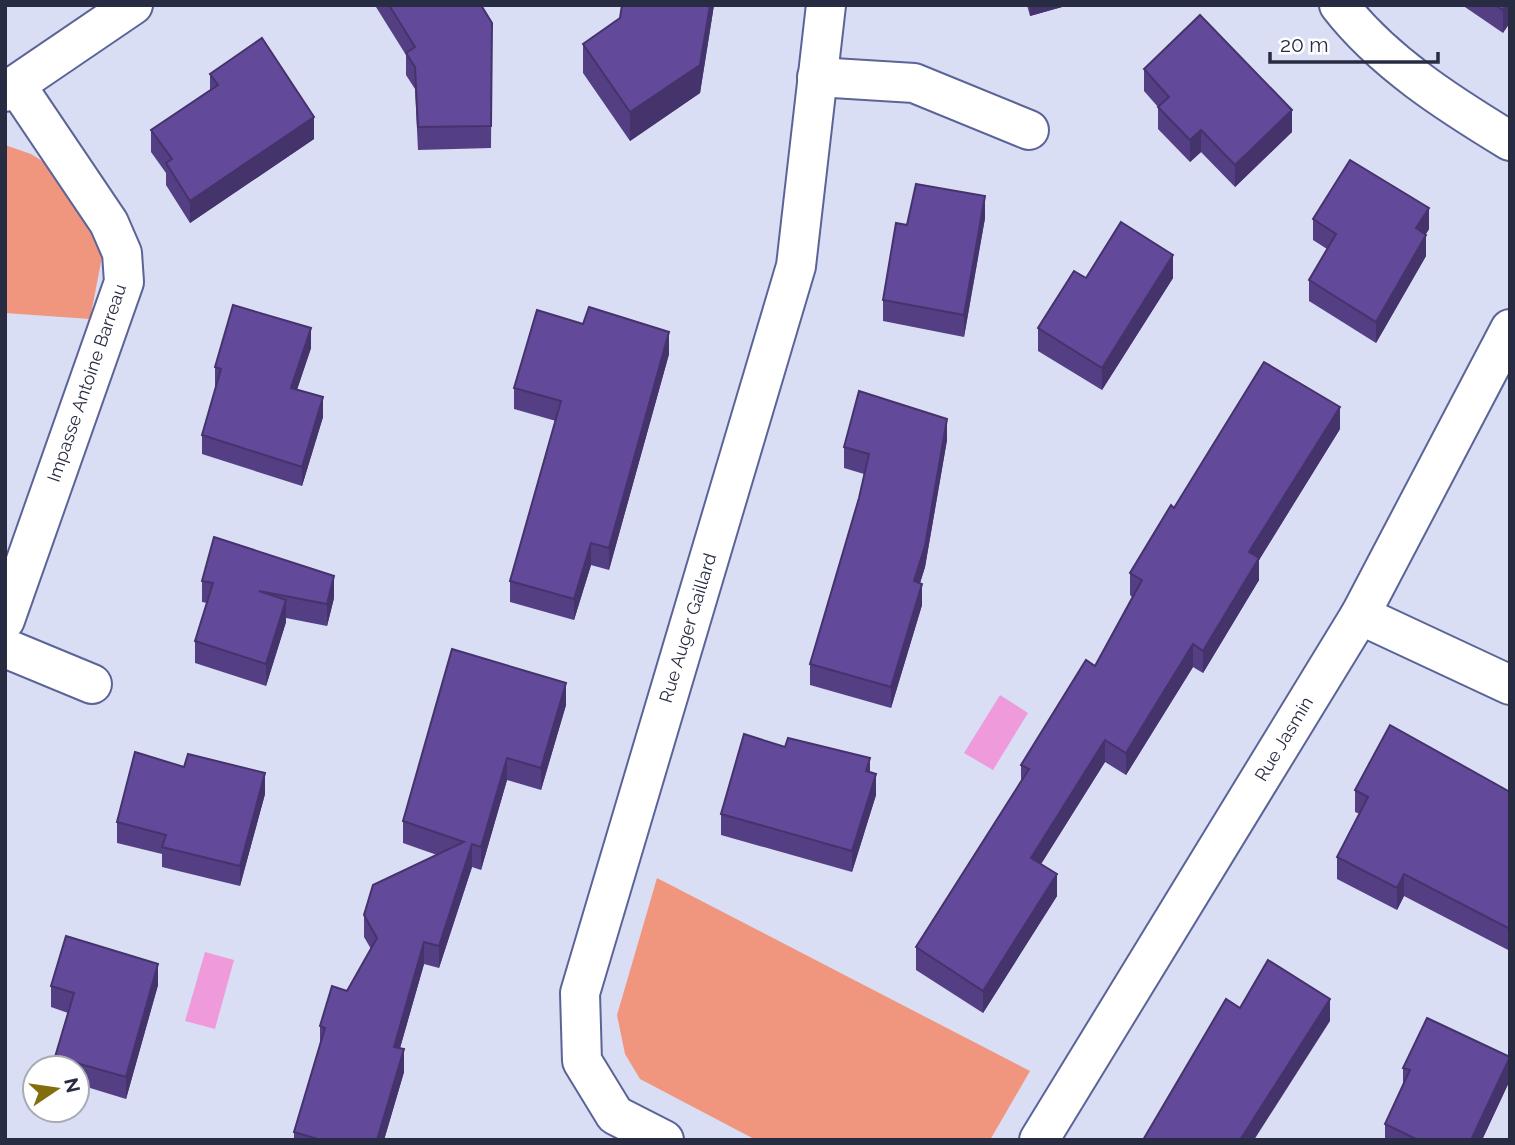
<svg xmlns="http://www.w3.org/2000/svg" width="1515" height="1145" font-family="Raleway,sans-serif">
<rect width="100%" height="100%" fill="#d9def5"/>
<g fill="#f1967e">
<polygon points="5,145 31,154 47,164 92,235 102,257 90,319 5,313"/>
<polygon points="657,878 1030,1071 990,1140 756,1140 640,1079 625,1054 617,1015"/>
</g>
<g fill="#ef9bdb">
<polygon points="1000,695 1028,713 993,770 964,753"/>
<polygon points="205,952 234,960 215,1029 185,1021"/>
</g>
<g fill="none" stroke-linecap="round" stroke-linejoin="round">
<g stroke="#5b6497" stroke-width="42">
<g id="street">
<path d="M1339 5C1383 62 1449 104 1510 141"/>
<polyline points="817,77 914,83 1029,130"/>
<polyline points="5,92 133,5"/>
<polyline points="1360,615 1510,685"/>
<polyline points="5,620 124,282 122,253 109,223 16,85"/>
<polyline points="5,648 92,684"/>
<polyline points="664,1140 615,1115 582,1061 580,993 796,266 826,5"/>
<polyline points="1039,1140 1360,615 1510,329"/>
</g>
</g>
<use href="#street" stroke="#fff" stroke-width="38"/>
</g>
<g fill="#553f84">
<polygon points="376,5 481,5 492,23 491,148 418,150 415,89 406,75 406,55 376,7"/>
<polygon points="622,5 714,5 700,93 630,141 583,73 583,44 620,18"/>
<polygon points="1027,5 1069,5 1030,16"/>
<polygon points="1462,5 1510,5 1503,33"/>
<polygon points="1144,69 1292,132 1235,187 1201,152 1190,162 1158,129 1158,107 1144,91"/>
<polygon points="210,74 314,139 190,223 166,185 166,173 151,152 151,130 210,90"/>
<polygon points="985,218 964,337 883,321 883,300 907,225"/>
<polygon points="1313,219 1429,229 1426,234 1426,256 1376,343 1309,301 1309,280 1327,249 1313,240"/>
<polygon points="1086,278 1173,278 1102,390 1038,351 1038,328"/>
<polygon points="311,348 297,390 323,417 302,486 202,454 202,435 216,387 215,387 215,367"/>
<polygon points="669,354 609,570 591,565 574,620 510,602 510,581 556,421 514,409 514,388"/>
<polygon points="1340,429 1259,560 1259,580 1203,673 1193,667 1126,775 1105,762 1041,864 1057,896 983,1013 916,970 916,947 1021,781 1021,765 1095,666 1132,597 1130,595 1130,573 1174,508"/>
<polygon points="947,440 925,567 920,583 922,605 891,708 810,685 810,664 859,498 864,474 844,468 844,447"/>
<polygon points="202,581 334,598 327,626 286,618 286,622 266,686 195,663 195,641 207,603 202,602"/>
<polygon points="566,705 541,790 507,780 481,870 472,867 439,968 424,964 400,1048 404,1072 384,1140 294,1140 294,1132 320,1046 320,1026 347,991 371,949 364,937 364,915 437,855 403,843 403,821"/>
<polygon points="870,772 876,795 852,872 721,835 721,814"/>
<polygon points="1355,790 1510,792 1510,951 1404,896 1397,910 1337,879 1337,857 1360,814 1355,812"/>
<polygon points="265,794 240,886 162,867 162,854 117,843 117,822"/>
<polygon points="158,985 126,1099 77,1084 77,1068 55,1068 55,1057 68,1013 51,1007 51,986"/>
<polygon points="1403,1068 1510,1080 1482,1140 1385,1140 1385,1124 1403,1086"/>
</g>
<g fill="#45336c">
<polygon points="710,5 714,5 700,93 630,141 630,112"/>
<polygon points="1030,5 1069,5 1030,16"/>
<polygon points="1506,5 1510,5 1510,23 1503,33 1503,10"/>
<polygon points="1292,110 1292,132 1235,187 1235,165"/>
<polygon points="314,117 314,139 190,223 190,201"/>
<polygon points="1201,130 1201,152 1190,162 1190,140"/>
<polygon points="985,196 985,218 964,337 964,315"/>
<polygon points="1429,208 1429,229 1416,249 1416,228"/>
<polygon points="1426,235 1426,256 1376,343 1376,322"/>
<polygon points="1173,255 1173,278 1102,390 1102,368"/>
<polygon points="311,328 311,348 291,407 291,388"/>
<polygon points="669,332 669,354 609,570 609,548"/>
<polygon points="323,397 323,417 302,486 302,467"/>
<polygon points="1340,407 1340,429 1259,560 1259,580 1203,673 1203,651 1249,552"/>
<polygon points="947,419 947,440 925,567 914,602 914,581"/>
<polygon points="591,543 591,565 574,620 574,599"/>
<polygon points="334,576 334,598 327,626 327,604"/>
<polygon points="922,584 922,605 891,708 891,687"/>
<polygon points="286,600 286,622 266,686 266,664"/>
<polygon points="1193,644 1193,667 1126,775 1126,753"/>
<polygon points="566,683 566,705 541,790 541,768"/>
<polygon points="1105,740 1105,762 1031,880 1031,858"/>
<polygon points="507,758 507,780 481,870 481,847"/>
<polygon points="870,758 870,779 866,771"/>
<polygon points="265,773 265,794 240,886 240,866"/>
<polygon points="876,774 876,795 852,872 852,851"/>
<polygon points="472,844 472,867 439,968 439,946"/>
<polygon points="1057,874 1057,896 983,1013 983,991"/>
<polygon points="1404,874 1404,896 1397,910 1397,888"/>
<polygon points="424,942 424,964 394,1069 394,1047"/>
<polygon points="158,964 158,985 126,1099 126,1077"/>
<polygon points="1330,999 1330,1021 1254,1140 1240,1140"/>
<polygon points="404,1049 404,1072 384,1140 377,1140"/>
<polygon points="1510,1058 1510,1080 1482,1140 1471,1140"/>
</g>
<g fill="#63499a" stroke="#45336c" stroke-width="2">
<polygon points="389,5 481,5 492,23 491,126 418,127 415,67 406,53 415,47"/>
<polygon points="622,5 710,5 700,65 630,112 583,44 620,18"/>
<polygon points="1495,5 1506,5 1503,10"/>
<polygon points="1200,15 1292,110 1235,165 1201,130 1190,140 1158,107 1169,97 1144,69"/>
<polygon points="262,38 314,117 190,201 166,163 172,159 151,130 218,85 210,74"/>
<polygon points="1350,160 1429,208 1416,228 1426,235 1376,322 1309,280 1336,234 1313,219"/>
<polygon points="916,184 985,196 964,315 883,300 896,223 907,225"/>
<polygon points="1121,222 1173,255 1102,368 1038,328 1074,271 1086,278"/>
<polygon points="233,305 311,328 291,388 323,397 302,467 202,435 221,369 215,367"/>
<polygon points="589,307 669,332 609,548 591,543 574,599 510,581 561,401 514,388 537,310 583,324"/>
<polygon points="1264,362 1340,407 1249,552 1259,558 1203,651 1193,644 1126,753 1105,740 1031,858 1057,874 983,991 916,947 1029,769 1021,765 1086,660 1095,666 1142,580 1130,573 1171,505 1174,508"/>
<polygon points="859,391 947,419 925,546 914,581 922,584 891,687 810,664 859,498 869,454 844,447"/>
<polygon points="214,537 334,576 327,604 259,591 286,600 266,664 195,641 213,583 202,581"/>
<polygon points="452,649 566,683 541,768 507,758 481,847 472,844 439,946 424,942 394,1047 404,1049 377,1140 321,1140 294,1132 325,1028 320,1026 332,986 347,991 377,938 364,915 373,885 464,842 403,821"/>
<polygon points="1390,725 1510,792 1510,929 1404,874 1397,888 1337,857 1368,797 1355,790"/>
<polygon points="744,734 785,747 788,738 870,758 866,771 876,774 852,851 721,814"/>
<polygon points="135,752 184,767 188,754 265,773 240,866 162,847 166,835 117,822"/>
<polygon points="66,936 158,964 126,1077 55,1057 74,993 51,986"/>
<polygon points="1268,960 1330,999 1240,1140 1143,1140 1226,999 1240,1008"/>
<polygon points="1427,1018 1510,1057 1471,1140 1418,1140 1385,1124 1410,1070 1403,1068"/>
</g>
<g text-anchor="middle" stroke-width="7" stroke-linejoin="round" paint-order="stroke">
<g font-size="18" fill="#282c42" stroke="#fff">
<text transform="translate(87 383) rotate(-71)" y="6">Impasse Antoine Barreau</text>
<text transform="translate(688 628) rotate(-73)" y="6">Rue Auger Gaillard</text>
<text transform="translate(1284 739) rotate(-59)" y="6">Rue Jasmin</text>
</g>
</g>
<rect width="1515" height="1145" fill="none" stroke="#282c42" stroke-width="14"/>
<g transform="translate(56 1089) rotate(77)"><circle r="33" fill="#ffffff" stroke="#a9abb3" stroke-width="2"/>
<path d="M0-5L12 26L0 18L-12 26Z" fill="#826e0c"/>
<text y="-10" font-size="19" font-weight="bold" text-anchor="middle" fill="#282c42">N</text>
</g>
<path d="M1270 52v10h168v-10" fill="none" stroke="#282c42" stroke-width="3.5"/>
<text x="1280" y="52" font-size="21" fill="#282c42" stroke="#ffffff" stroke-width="5" paint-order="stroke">20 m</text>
</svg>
